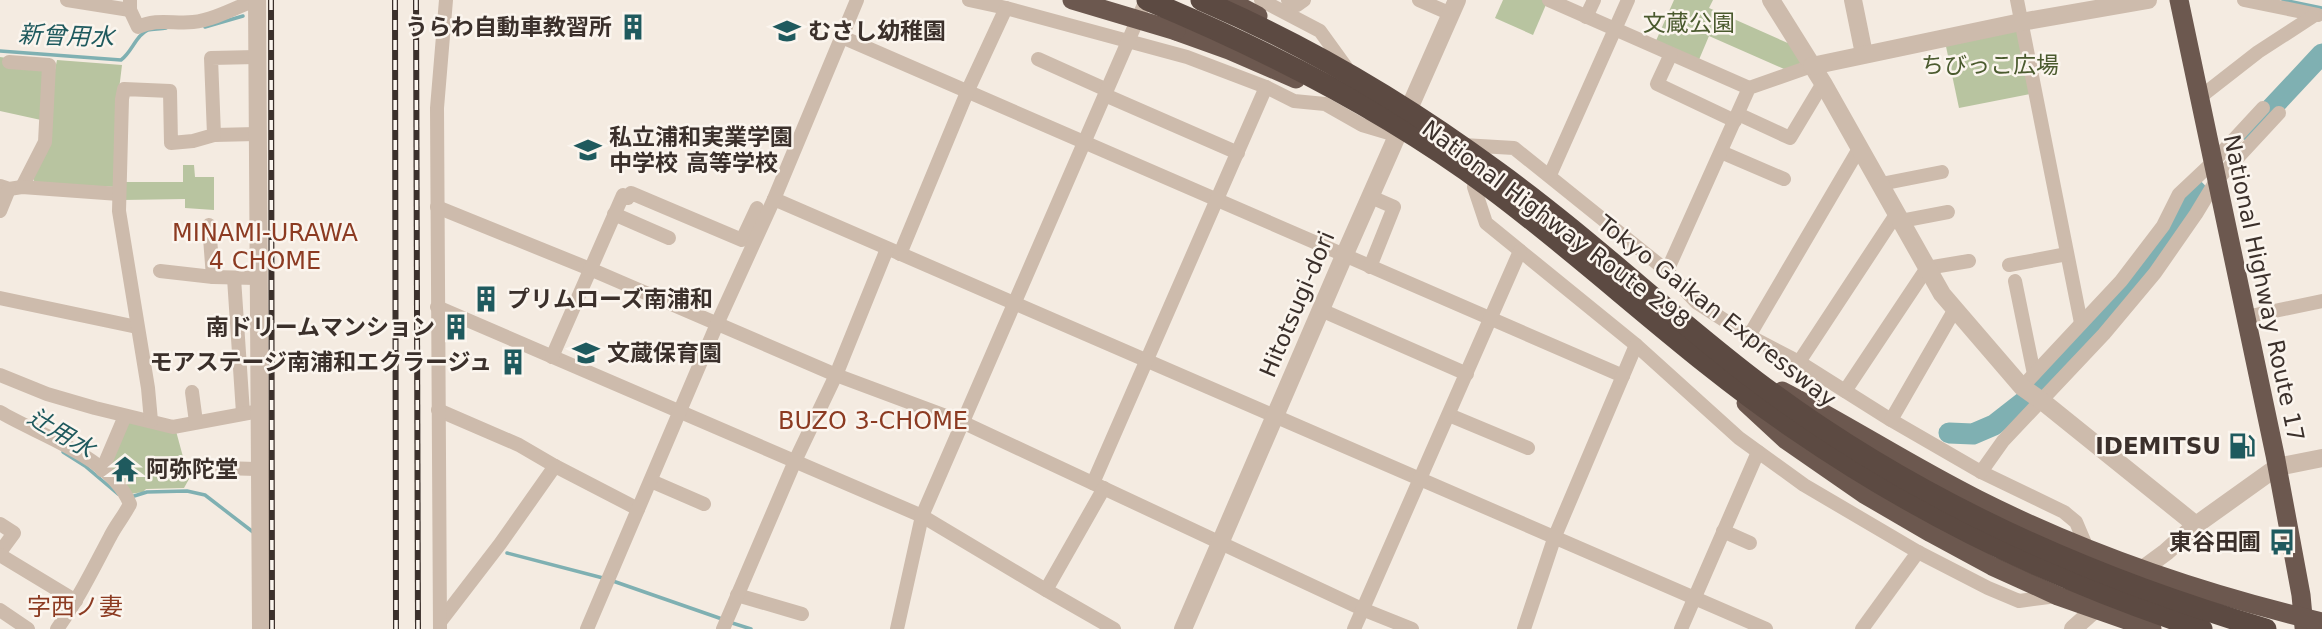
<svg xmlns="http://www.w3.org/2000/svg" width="2322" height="629" font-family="'DejaVu Sans','Noto Sans JP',sans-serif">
<rect width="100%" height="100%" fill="#f4ebe1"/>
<g fill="#b8c4a0">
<polygon points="1503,0 1548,0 1533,35 1495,18"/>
<polygon points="1674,0 1713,0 1709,8 1790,44 1801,61 1799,65 1784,69 1709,36 1698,62 1655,43"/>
<polygon points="2021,22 2035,93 1959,108 1944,37"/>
<polygon points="0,57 7,58 47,72 41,120 0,111"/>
<polygon points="57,60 122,65 118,98 116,187 35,183 33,178"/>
<polygon points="183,165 194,165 195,177 214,177 214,210 185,208 185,199 123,200 122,182 183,182"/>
<polygon points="128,420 176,431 189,479 184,488 146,489 143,492 130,494 107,471"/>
</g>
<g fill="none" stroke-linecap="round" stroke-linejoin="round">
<g stroke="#7fb0b2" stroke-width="3.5">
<polyline points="2283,0 2322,8"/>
<polyline points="205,27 243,16"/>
<path d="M0 51 121 60C132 52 136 35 148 30 153 29 161 29 166 28"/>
<polyline points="63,452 85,466 118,494"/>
<polyline points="131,497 147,492 187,491 205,495 253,532"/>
<polyline points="507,553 603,578"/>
<polyline points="610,580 722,619"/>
<polyline points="729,622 751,629"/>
</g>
<g stroke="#7fb0b2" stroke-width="21">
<polyline points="2250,131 2322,54"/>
<polyline points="1949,433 1973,434 1994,425 2026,400 2095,327 2150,258 2196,191"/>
</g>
<g stroke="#cdbbac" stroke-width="14">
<polyline points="67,0 130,10"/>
<path d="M130 0V10L138 27C156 18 174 24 193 22 213 20 235 8 255 0"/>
<polyline points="969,0 1006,8 1187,57 1266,87 1294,101 1325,104 1362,125 1399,136"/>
<polyline points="1261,0 1320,31 1346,67"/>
<polyline points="1288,0 1297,5 1304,0"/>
<polyline points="1419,0 1451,14"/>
<polyline points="1549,0 1749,88"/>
<polyline points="2017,0 2081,323"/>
<polyline points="2244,0 2318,15"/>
<polyline points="1586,17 1594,0"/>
<polyline points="842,37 1623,376"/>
<polyline points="1671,54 1657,84 1735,121"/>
<polyline points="1038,59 1107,90"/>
<polyline points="9,62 49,65 45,142 22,187"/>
<polyline points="1105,95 1238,153"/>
<polyline points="2199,98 2258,52 2315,15"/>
<polyline points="1738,114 1790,138 1823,83"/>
<polyline points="214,135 257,134"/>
<polyline points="1463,145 1514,148 1667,271 1696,302 1749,336 1799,362 1891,420 1981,472 2064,512 2076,522 2087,548"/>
<polyline points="1721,152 1784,179"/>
<polyline points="1550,175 1628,0"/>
<polyline points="1881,184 1942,172"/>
<polyline points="0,186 9,189 22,187 119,194"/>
<polyline points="1474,187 1486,223 1636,345 1739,438 1804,485 1918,552 1988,588 2019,601 2057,596"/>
<polyline points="774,199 1766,629"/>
<polyline points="437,207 590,269 836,375 962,422 1362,609 1412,629"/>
<polyline points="0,211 9,189"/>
<polyline points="614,214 669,238"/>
<polyline points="1901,221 1948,212"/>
<polyline points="209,225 213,277"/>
<polyline points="900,254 968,90 1006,8"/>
<polyline points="2009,265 2067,254"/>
<polyline points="1370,267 1394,207 1371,197"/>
<polyline points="160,271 213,277 259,278"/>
<polyline points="1667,271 1749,88 1812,66"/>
<polyline points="234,278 243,413"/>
<polyline points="2015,281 2034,374"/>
<polyline points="0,298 137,327"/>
<polyline points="437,307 922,516 1046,590 1114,629"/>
<polyline points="1321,310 1467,374"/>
<polyline points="2246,317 2322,301"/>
<polyline points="1749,336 1860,147"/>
<polyline points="552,357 623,195 628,198 631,193 742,240 757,208"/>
<polyline points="1799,362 1897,213"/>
<polyline points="0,375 47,394 95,408 173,427 260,411"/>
<polyline points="2022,387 2121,281 2163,226 2179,194 2213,162 2263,108"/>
<polyline points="1845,391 1927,268 1969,261"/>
<polyline points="192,392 196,422"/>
<polyline points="438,410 519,445 555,466 638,509"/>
<path d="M0 412C40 436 111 457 130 504 124 516 116 525 110 537 93 569 78 600 57 629"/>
<polyline points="1449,415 1528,448"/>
<polyline points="1891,420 1955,309"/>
<polyline points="151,421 148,388 119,211 122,99 124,89 170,91 171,143 193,141 214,135 211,58 257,57"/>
<polyline points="222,468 260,469"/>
<polyline points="102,470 125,416"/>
<polyline points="1981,472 2003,441 2104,334 2155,273 2196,214 2216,181 2279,113"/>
<polyline points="651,481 704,504"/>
<polyline points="1093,483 1266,87"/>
<polyline points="0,524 14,533 0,552"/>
<polyline points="1723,531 1750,543"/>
<polyline points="0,555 76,601"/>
<polyline points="1046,590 1104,488"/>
<polyline points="737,595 802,614"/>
<polyline points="0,610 28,629"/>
<polyline points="440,622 500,544 555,466"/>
<polyline points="440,629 437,108 446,0"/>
<polyline points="587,629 717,324 774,199 857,0"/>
<polyline points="723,629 795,461 836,375 887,249"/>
<polyline points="897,629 922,516 1146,0"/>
<polyline points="1354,629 1520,251"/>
<polyline points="1524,629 1555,536 1636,345"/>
<polyline points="1681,629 1758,452"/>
<polyline points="1862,629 1918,552"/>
</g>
<g stroke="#cdbbac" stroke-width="18">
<polyline points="257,0 261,629"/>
<polyline points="1771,0 1823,83 1942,294 2022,387 2042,401 2196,525"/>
<polyline points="1853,0 1864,54"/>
<polyline points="1812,66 2021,22 2148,0"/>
<polyline points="2132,577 2166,552 2196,525 2277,467 2322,458"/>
<polyline points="1183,629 1344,256 1457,0"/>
<polyline points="2073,629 2103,602"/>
</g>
<g stroke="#6c584f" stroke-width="19">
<polyline points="1228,0 1258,16"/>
<polyline points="2179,0 2275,455 2301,595 2304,627"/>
<polyline points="1176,31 1229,50 1296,79"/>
<path d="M1782 391C1848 425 1911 466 1977 499 2086 554 2203 594 2322 622"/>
<polyline points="1746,403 1786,440 1864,494 1931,533 1992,566 2058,596 2152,629"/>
</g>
<g stroke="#3b302b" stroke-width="6">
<g id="rail">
<polyline points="271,0 272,629"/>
<polyline points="395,0 396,629"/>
<polyline points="416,0 418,629"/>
</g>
</g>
<use href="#rail" stroke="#fbf5ee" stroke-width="3.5" stroke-dasharray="10" stroke-linecap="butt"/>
<polyline stroke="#6c584f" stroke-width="19" points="1072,0 1176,31"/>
<g stroke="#5c4a42" stroke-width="21">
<path d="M1147 0C1267 50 1384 109 1489 187 1594 265 1688 357 1796 430 1921 516 2058 582 2202 629"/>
<path d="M1201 0C1306 45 1406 104 1498 172 1588 237 1668 314 1756 381 1908 496 2084 576 2266 629"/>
</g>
</g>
<defs>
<g id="building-bare" transform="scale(2.1)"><path d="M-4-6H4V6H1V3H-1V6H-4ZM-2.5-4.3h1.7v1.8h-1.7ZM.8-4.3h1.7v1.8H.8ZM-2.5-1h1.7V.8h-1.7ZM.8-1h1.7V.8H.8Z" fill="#1f5a5e" stroke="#fbf5ee" stroke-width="2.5" paint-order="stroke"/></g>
<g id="school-bare" transform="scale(2.1)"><path d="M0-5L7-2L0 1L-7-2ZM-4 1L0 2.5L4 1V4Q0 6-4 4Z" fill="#1f5a5e" stroke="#fbf5ee" stroke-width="2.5" paint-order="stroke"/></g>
<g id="fuel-bare" transform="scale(2.1)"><path d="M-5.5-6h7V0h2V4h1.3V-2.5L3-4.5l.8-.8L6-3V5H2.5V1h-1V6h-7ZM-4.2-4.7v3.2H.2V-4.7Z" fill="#1f5a5e" stroke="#fbf5ee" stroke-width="2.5" paint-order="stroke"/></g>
<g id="temple-bare" transform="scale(2.1)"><path d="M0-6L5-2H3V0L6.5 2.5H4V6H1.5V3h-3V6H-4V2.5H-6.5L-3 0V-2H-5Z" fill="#1f5a5e" stroke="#fbf5ee" stroke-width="2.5" paint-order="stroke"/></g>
<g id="bus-bare" transform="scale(2.1)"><path d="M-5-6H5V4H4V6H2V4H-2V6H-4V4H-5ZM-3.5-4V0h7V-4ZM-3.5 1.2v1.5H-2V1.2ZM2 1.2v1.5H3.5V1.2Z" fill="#1f5a5e" stroke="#fbf5ee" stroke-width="2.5" paint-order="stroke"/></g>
</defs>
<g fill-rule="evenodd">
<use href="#building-bare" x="633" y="27"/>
<use href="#school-bare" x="787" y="31"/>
<use href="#school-bare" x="588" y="150"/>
<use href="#building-bare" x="486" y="299"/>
<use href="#building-bare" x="456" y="327"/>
<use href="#school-bare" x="586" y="353"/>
<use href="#building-bare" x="513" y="362"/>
<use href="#fuel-bare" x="2242" y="446"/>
<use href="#temple-bare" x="125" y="469"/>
<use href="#bus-bare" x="2282" y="542"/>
</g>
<g text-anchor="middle" stroke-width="5" stroke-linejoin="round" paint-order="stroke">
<g font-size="23" fill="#4a5a2e" stroke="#fbf5ee">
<text x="1689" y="31">文蔵公園</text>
<text x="1990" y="73">ちびっこ広場</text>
</g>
<g font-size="23" font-weight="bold" fill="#3b302b" stroke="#fbf5ee" text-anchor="end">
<text x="612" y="35">うらわ自動車教習所</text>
<text x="808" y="39" text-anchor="start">むさし幼稚園</text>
<text x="609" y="145" text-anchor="start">私立浦和実業学園<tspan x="609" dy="26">中学校 高等学校</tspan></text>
<text x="507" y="307" text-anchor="start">プリムローズ南浦和</text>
<text x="435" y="335">南ドリームマンション</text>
<text x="607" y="361" text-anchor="start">文蔵保育園</text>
<text x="492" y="370">モアステージ南浦和エクラージュ</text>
<text x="2221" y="454">IDEMITSU</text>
<text x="146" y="477" text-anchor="start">阿弥陀堂</text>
<text x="2261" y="550">東谷田圃</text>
</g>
<g font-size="23" fill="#3b302b" stroke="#fbf5ee">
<text transform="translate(1556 224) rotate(37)" y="8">National Highway Route 298</text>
<text transform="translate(2264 288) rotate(78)" y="8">National Highway Route 17</text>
<text transform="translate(1297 304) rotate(-67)" y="8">Hitotsugi-dori</text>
<text transform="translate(1717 311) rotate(38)" y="8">Tokyo Gaikan Expressway</text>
</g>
<g font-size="24" font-style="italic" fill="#1f5a5e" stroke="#fbf5ee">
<text transform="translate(66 36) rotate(2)" y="8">新曾用水</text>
<text transform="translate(61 433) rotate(31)" y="8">辻用水</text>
</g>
<g font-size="24" fill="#8c3b22" stroke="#fbf5ee">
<text x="265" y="241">MINAMI-URAWA<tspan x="265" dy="28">4 CHOME</tspan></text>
<text x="873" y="429">BUZO 3-CHOME</text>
<text x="75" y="615">字西ノ妻</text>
</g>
</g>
</svg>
